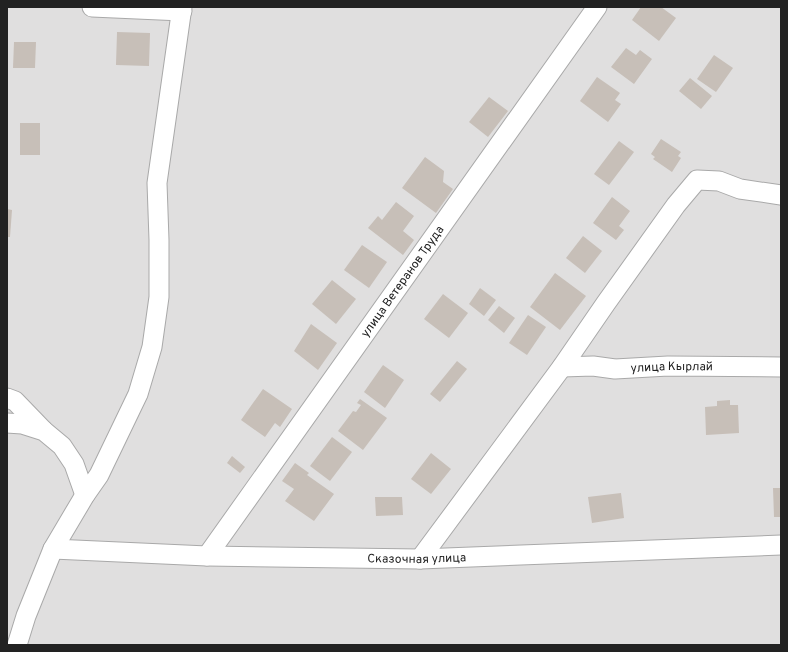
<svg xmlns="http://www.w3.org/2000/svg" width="788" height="652" font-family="Overpass,sans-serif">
<rect width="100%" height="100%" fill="#f2efe9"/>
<rect fill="#e0dfdf" x="7" y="7" width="774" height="638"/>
<g fill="#c7bfb8">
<polygon points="641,7 661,7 676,18 659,41 632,20"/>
<polygon points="117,32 150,33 149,66 116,65"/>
<polygon points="14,42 36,42 35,68 13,68"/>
<polygon points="626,48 636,55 640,50 652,59 634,84 611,67"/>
<polygon points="714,55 733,68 716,92 697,79"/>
<polygon points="597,77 620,93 615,100 621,104 608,122 580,101"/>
<polygon points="690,78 712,96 701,109 679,91"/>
<polygon points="489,97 508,111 488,137 469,122"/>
<rect x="20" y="123" width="20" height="32"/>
<polygon points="661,139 681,152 678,156 681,158 672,172 653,159 655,157 651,154"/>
<polygon points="619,141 634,152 609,185 594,174"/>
<polygon points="425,157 444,171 443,182 453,189 436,213 402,188"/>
<polygon points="612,197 630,211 619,226 624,230 616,240 593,223"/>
<polygon points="396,202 414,216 403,231 414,240 403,255 368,228 378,216 382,220"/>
<polygon points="7,209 12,210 10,237 7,237"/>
<polygon points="583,236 602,251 585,273 566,258"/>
<polygon points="362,245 387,262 369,288 344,270"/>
<polygon points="555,273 586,296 560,330 530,307"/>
<polygon points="332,280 356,299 336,324 312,304"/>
<polygon points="480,288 496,300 484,316 469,304"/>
<polygon points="443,294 468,313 449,338 424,319"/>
<polygon points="499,306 515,318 504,333 488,320"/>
<polygon points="528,315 546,327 527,355 509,343"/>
<polygon points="311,324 337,343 318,370 294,351"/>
<polygon points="457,361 467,369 440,402 430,394"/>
<polygon points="383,365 404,380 385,408 364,392"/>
<polygon points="263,389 292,409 280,427 275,423 265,437 241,420"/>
<polygon points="360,399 387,418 363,450 338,431 353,411 356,412 361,405 357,403"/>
<polygon points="730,400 730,405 738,405 739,433 706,435 705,407 717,406 717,401"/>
<polygon points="332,437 352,452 330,481 310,466"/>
<polygon points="431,453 451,469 431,494 411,479"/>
<polygon points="232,456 245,467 240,473 227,463"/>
<polygon points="295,463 309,473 307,475 334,494 314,521 285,501 294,489 282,481"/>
<polygon points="773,488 781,488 781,517 774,517"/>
<polygon points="621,493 624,518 592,523 588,497"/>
<polygon points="375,497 402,497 403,515 376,516"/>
</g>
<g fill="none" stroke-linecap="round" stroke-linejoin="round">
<g stroke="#a9a9a9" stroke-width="21">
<g id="minor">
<polyline points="92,7 182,11"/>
<path id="s1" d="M562 367 593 366 615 369 668 366 781 367"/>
<polyline points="7,398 15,401 43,430"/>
<polyline points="7,423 22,424 44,431 62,446 74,464 85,495"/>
<path id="s2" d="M53 549 207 556 420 559 781 545"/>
<path id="s3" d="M207 556 597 7"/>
<polyline points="420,559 562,367 606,303 676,205 697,180 719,181 740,189 781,195"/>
<polyline points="17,645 26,616 53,549 85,495 99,475 138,394 152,347 159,297 159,240 157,183 182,7"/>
</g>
</g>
<use href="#minor" stroke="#fff" stroke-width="19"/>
</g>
<g text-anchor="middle" stroke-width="3.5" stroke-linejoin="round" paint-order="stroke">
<g font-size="12" fill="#222" stroke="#fff">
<text dy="4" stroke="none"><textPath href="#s3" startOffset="337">улица Ветеранов Труда</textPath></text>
<text dy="4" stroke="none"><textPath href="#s1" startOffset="110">улица Кырлай</textPath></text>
<text dy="4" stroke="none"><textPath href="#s2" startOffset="364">Сказочная улица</textPath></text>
</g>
</g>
<rect width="788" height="652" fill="none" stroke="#222222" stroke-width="16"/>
</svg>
